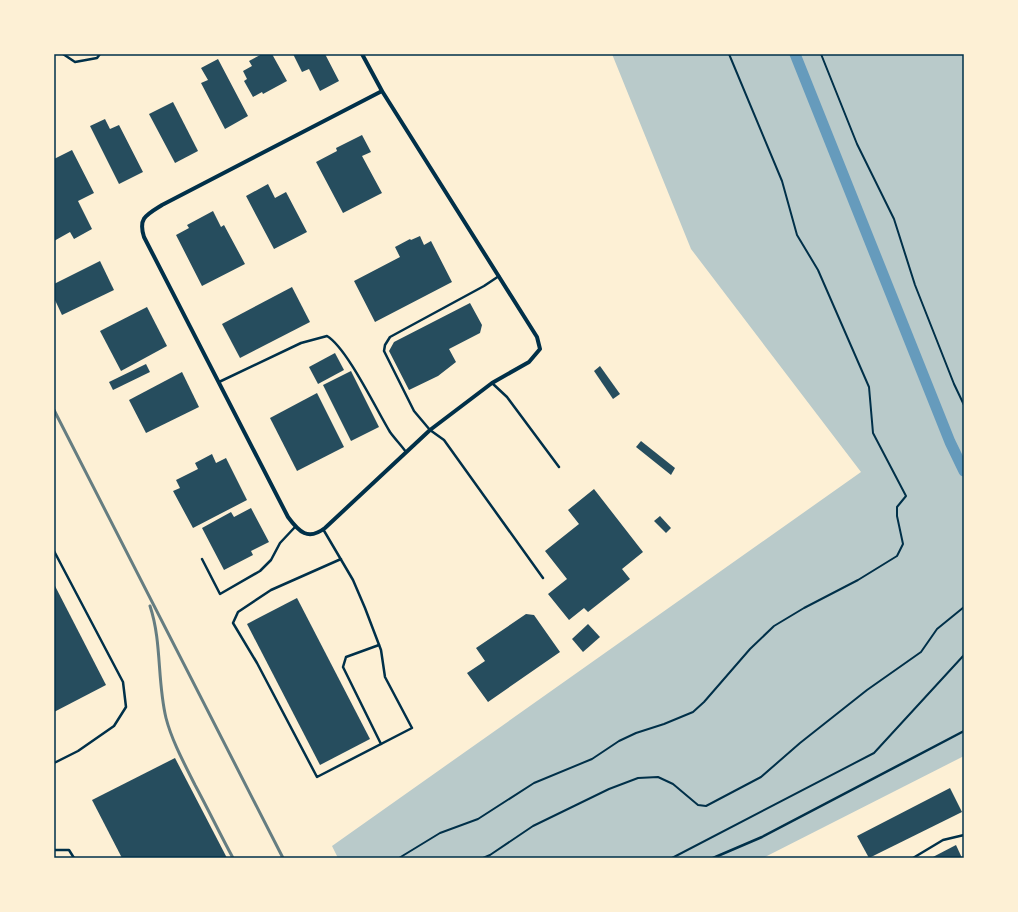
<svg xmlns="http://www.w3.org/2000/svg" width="1018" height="912" font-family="'Exo 2',sans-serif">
<rect width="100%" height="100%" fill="#fdf0d5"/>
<polygon fill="#b9caca" points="612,54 964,54 964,756 763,858 338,858 332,846 861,472 691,249"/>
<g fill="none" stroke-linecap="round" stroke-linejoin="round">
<polyline stroke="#669bbc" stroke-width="11" points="795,54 950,442 964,471"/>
</g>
<g fill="#264d5e">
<polygon points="262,54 272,54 287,81 263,94 262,92 253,97 244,81 247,79 243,71 252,66 249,61"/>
<polygon points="293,54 325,54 339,81 320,91 309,69 302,72"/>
<polygon points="218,59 248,116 225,129 201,83 208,80 201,68"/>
<polygon points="173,102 198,151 175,163 149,114"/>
<polygon points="105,119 110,129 119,125 143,172 119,184 90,126"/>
<polygon points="362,135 371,152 362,156 382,193 343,213 316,162 337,151 336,148"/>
<polygon points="72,150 94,193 78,201 92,229 74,239 70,232 54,241 54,159"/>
<polygon points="268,184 275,198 286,192 307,232 274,249 246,196"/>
<polygon points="213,211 221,227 224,225 245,264 202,286 176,235 189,228 187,225"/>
<polygon points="420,236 424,245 431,241 452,282 375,322 354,281 400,257 395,247 410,239 411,240"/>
<polygon points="100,261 114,290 62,315 54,298 54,284"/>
<polygon points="292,287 310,322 240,358 222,324"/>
<polygon points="470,303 482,325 480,333 449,349 456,362 438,376 409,390 389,351 394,342"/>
<polygon points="147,307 167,346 121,371 100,331"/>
<polygon points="335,353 344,370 318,384 309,367"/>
<polygon points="146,364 150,372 113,390 109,382"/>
<polygon points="600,366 620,394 613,399 594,371"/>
<polygon points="351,371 379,427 351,441 323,385"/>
<polygon points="182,372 199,407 146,433 129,400"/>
<polygon points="317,393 344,447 297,471 270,418"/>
<polygon points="641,441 675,468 671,475 636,447"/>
<polygon points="212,454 216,463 226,458 247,500 193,528 173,491 180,488 176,480 198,469 195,463"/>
<polygon points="594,489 643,552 622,569 630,579 588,612 584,608 569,620 548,594 567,579 545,551 579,524 568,510"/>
<polygon points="251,508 269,542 251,551 253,555 224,570 202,528 231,512 234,517"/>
<polygon points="660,516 671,528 666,533 654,521"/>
<polygon points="54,584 106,685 54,712"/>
<polygon points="297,598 370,739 320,765 247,624"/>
<polygon points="526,614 534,615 560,652 488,702 467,673 485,661 476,648"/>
<polygon points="588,624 600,637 583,652 572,639"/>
<polygon points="175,758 227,858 122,858 92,800"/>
<polygon points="950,788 962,812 869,858 857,836"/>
<polygon points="956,845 962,858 931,858"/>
</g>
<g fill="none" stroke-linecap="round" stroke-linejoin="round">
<g stroke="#003049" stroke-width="2">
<polyline points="821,54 857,144 894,219 915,285 954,384 964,405"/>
<polyline points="399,858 440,833 478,819 534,783 592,759 619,741 636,733 664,724 693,712 704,702 750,649 774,626 804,608 858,580 897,556 903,544 897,516 897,507 906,496 873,433 869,387 818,270 797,235 782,181 729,54"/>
<polyline points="483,858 490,855 533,826 609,789 638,778 658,777 673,784 698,805 706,806 761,777 800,743 867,690 921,652 937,629 964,607"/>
<polyline points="672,858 874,753 964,655"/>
</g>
<g stroke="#003049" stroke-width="2.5">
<polyline points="63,54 75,62 97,58 100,54"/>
<polyline points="499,276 484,286 390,337 385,345 384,351 414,411 430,430 444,440 543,578"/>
<path d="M219 382 301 343 327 336C347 348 376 409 390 432 395 439 401 445 406 452"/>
<polyline points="492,383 507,397 559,467"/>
<polyline points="323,529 353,580 365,608 381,650 385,677 412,728 317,777 257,663 233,623 238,612 271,590 341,559"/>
<polyline points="54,551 123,682 126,707 114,726 78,751 54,763"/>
<polyline points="202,559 220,594 260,571 271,560 280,543 295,527"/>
<polyline points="379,645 346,657 343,667 381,744"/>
<polyline points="54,850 69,850 74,858"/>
<polyline points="713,858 762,837 964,731"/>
<polyline points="913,858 943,840 964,835"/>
</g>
<path stroke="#003049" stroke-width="4" d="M362 54 382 91 537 337 540 349 529 362 492 383 430 430 325 528C308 541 299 532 288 517L144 237C138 218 146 215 162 205L382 91"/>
<g stroke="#657d81" stroke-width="3">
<polyline points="54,410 283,858"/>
<path d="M150 606C162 642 157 681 166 718 172 741 184 763 195 785 208 809 220 834 233 858"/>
</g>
</g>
<rect width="1018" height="912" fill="none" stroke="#fdf0d5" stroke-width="110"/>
<rect x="55" y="55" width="908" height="802" fill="none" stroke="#003049" stroke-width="1.5"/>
</svg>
